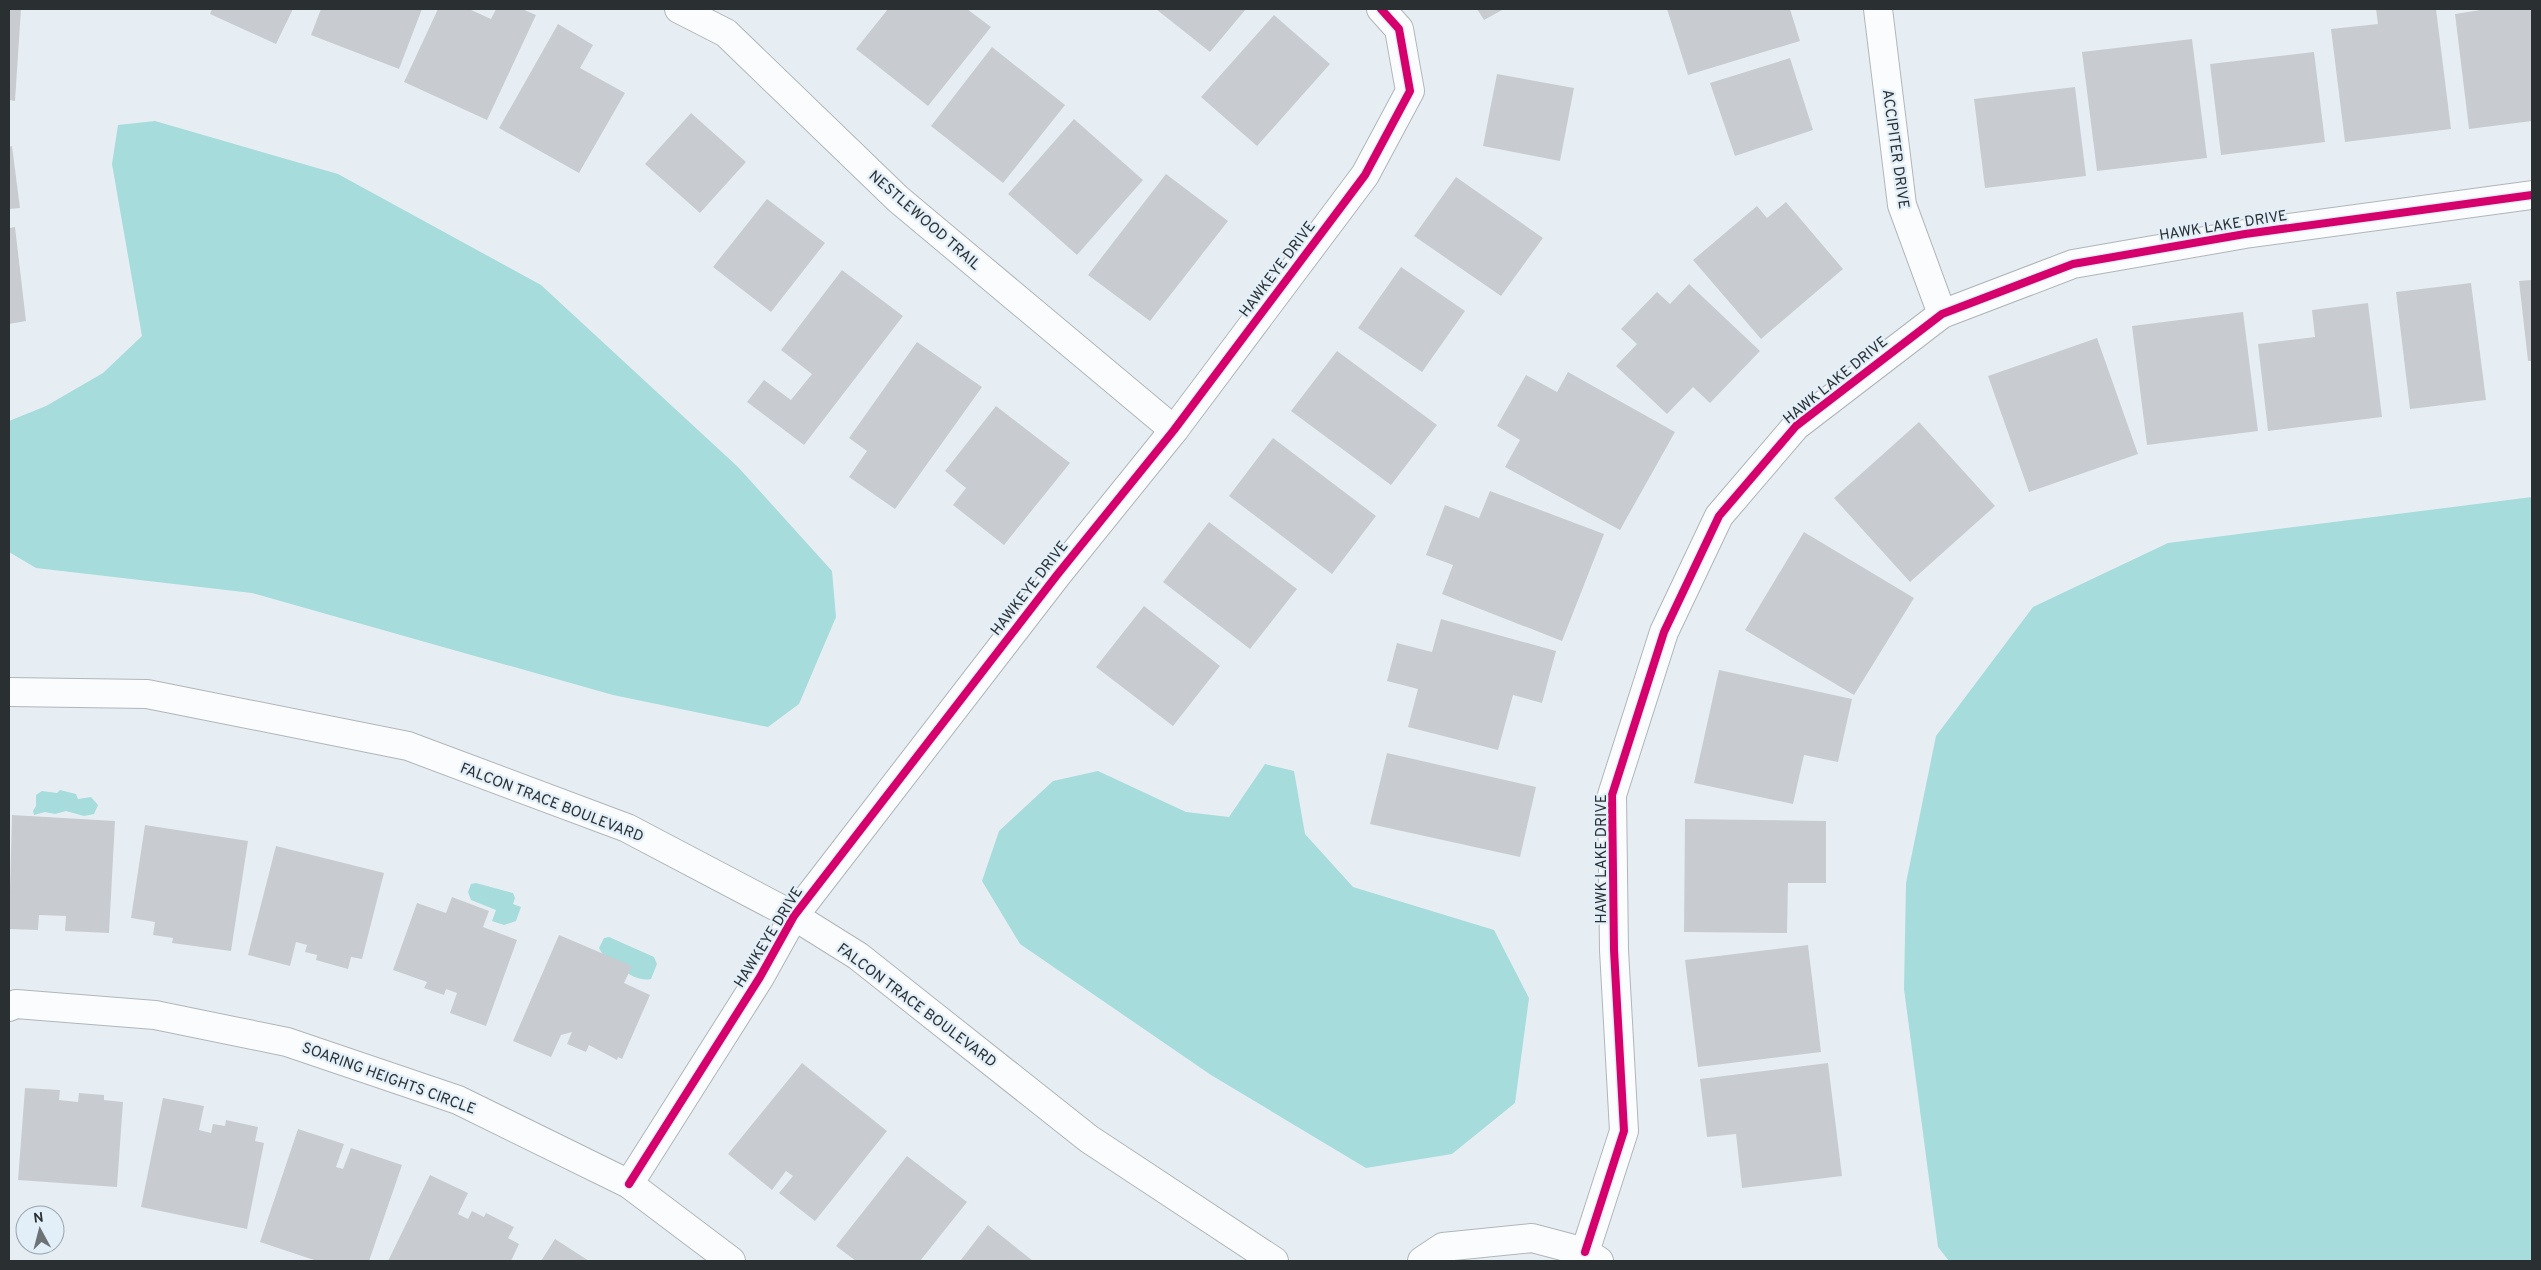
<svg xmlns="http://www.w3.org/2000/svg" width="2541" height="1270" font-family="Overpass,sans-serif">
<rect width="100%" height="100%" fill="#e7eef3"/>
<g fill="#a6dcdb">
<polygon points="155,121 338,174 541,285 738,467 832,571 836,617 799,704 768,727 613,695 252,593 36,568 9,552 9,421 46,406 103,373 142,336 112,164 118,125"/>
<polygon points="2532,497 2532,1261 1949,1261 1938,1247 1904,989 1906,883 1936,736 2033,607 2168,543"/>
<polygon points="1265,764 1294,771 1305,834 1353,887 1494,930 1529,998 1515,1103 1452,1154 1366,1168 1211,1075 1020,944 982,881 999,831 1053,781 1098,771 1186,812 1229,817"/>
<polygon points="60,790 76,794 78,799 91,797 98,805 94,814 84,816 66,811 55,814 45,812 34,815 33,811 36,806 36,795 42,791 57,793"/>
<polygon points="476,883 513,893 515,898 513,904 521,907 516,921 504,925 492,921 496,910 471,900 468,892 471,884"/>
<path d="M609 937 654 957 657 964 651 979C633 983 615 963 602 953L599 948 604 938Z"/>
</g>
<g fill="#c8ccd1">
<polygon points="9,9 21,9 15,101 9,100"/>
<polygon points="212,9 293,9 276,44 210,14"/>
<polygon points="321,9 422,9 399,69 311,35"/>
<polygon points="438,9 469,9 491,19 496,9 522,9 536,15 487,120 404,82"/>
<polygon points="888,9 967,9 991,27 928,106 856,49"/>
<polygon points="1156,9 1246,9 1210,52"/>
<polygon points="1477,9 1504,9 1484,20"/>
<polygon points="1667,9 1790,9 1800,41 1688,75"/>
<polygon points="2376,9 2436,9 2451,129 2345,142 2331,29 2378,24"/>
<polygon points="2487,9 2532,9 2532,121 2469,129 2455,14"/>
<polygon points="1274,15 1330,64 1257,146 1201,97"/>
<polygon points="558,24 593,45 580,68 625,93 579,173 499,128"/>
<polygon points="2192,39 2207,158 2097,171 2082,52"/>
<polygon points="992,47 1065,105 1003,183 931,126"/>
<polygon points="2314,52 2325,142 2221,155 2210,64"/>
<polygon points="1790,58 1813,130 1735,156 1710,83"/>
<polygon points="1497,74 1574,88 1560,161 1483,146"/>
<polygon points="2075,87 2086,176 1985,188 1974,99"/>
<polygon points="691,113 746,162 700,213 645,164"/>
<polygon points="1074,119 1143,180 1077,255 1008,194"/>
<polygon points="12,146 20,208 9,209 9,147"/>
<polygon points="1166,174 1228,221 1150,321 1088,275"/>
<polygon points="1456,177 1543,238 1501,296 1414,236"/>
<polygon points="767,199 825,243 771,312 713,267"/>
<polygon points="1786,202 1843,269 1761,339 1693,260 1757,206 1767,218"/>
<polygon points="15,227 26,321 9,324 9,228"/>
<polygon points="1401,267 1465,311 1422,372 1358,328"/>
<polygon points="842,270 903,316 804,445 747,402 764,380 791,400 812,374 781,350"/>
<polygon points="2532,280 2532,361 2528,361 2519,281"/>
<polygon points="2471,283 2486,400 2410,409 2396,292"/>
<polygon points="1689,284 1760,351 1710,403 1693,387 1667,414 1616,366 1637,344 1621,329 1657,292 1670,304"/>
<polygon points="2368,303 2382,417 2268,431 2258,344 2315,337 2312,310"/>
<polygon points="2243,312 2258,431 2147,445 2132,326"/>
<polygon points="2097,338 2138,454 2029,492 1988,376"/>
<polygon points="917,342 982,387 895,509 849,477 867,451 849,438"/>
<polygon points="1337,351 1437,425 1391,485 1291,411"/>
<polygon points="1568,372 1675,432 1620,530 1505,467 1520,440 1497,426 1526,375 1557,392"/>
<polygon points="996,406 1070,463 1004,545 953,505 966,488 945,471"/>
<polygon points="1919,422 1995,506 1910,582 1834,498"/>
<polygon points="1273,438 1376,516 1332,574 1229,496"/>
<polygon points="1490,491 1604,534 1562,641 1442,594 1453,565 1426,555 1445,505 1479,518"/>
<polygon points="1209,522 1297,589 1250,649 1163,582"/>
<polygon points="1804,532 1914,598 1854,695 1745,630"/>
<polygon points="1144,606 1220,666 1173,726 1096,667"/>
<polygon points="1441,619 1556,651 1542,703 1513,695 1498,750 1408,727 1418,689 1387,681 1397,643 1432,652"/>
<polygon points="1719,670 1852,699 1838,762 1804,755 1793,804 1694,783"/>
<polygon points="1387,753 1536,787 1520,857 1370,824"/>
<polygon points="12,815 115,821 109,933 65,931 66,916 39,915 38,930 9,929"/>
<polygon points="1685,819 1826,821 1826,883 1788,883 1787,933 1684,932"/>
<polygon points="145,825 248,841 231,951 172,943 173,938 153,935 155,922 131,918"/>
<polygon points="276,846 384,873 362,959 351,957 348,969 316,960 317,955 305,952 307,945 296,942 290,966 248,955"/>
<polygon points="452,897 489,911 483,927 517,940 486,1026 450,1013 457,993 446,989 444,995 424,988 427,982 393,970 417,903 446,913"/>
<polygon points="559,935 632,966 624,983 650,995 622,1059 618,1057 617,1060 589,1045 586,1052 567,1044 572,1032 561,1035 551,1057 513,1041"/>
<polygon points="1808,945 1821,1052 1698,1067 1685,960"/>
<polygon points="802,1063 887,1131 815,1221 779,1193 793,1176 786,1171 772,1190 728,1154"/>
<polygon points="1828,1063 1842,1176 1742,1188 1736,1134 1707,1137 1700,1079"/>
<polygon points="25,1088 60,1090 59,1100 78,1102 79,1093 104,1095 104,1100 123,1102 117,1187 18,1180"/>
<polygon points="163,1098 204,1106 199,1130 211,1133 213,1124 225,1126 226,1120 258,1127 255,1141 264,1143 247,1229 141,1207"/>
<polygon points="298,1129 344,1144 336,1167 343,1169 351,1148 402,1165 369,1261 317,1261 260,1242"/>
<polygon points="907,1156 967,1202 920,1261 856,1261 836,1246"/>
<polygon points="430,1175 468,1193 458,1214 468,1219 472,1211 484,1217 486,1213 514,1227 508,1238 519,1244 511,1261 388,1261"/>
<polygon points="988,1225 1033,1261 960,1261"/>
<polygon points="555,1239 589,1261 541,1261"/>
</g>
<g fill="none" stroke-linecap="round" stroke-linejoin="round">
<g stroke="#b0b5b9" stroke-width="30">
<g id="minor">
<polyline points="679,9 726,33 898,199 1174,430"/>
<polyline points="1878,9 1902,205 1942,314"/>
<polyline points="9,692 147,694 408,746 627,828 794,916 858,956 1089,1139 1274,1261"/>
<polyline points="9,1007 16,1004 155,1015 287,1042 458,1100 629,1184 731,1261"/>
<polyline points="629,1184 760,977 794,916 1057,575 1174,430 1365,175 1410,91 1399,29 1381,9"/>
<polyline points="1585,1252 1624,1131 1614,950 1612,795 1664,632 1719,516 1796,426 1942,314 2073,264 2245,234 2532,195"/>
<polyline points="1422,1261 1443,1247 1532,1238 1585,1252 1599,1261"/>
</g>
</g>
<use href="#minor" stroke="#fbfcfd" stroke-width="28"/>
<g stroke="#e2eff8" stroke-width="11">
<g id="cycleway">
<polyline points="629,1184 760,977 794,916 1057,575 1174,430 1365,175 1410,91 1399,29 1381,9"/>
<polyline points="1585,1252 1624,1131 1614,950 1612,795 1664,632 1719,516 1796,426 1942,314 2073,264 2245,234 2532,195"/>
</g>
</g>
<use href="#cycleway" stroke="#d6006c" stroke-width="8"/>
</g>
<g text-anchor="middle" stroke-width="4.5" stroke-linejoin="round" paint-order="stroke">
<g font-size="15" fill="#2a2f32" stroke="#e2eff8">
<text transform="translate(1896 149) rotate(82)" y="5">ACCIPITER DRIVE</text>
<text transform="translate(925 220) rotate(41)" y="5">NESTLEWOOD TRAIL</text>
<text transform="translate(2223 225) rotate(-9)" y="5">HAWK LAKE DRIVE</text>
<text transform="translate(1277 269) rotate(-53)" y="5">HAWKEYE DRIVE</text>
<text transform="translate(1835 380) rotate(-39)" y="5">HAWK LAKE DRIVE</text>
<text transform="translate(1029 588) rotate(-52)" y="5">HAWKEYE DRIVE</text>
<text transform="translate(552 802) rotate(21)" y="5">FALCON TRACE BOULEVARD</text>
<text transform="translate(1601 859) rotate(-90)" y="5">HAWK LAKE DRIVE</text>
<text transform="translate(768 937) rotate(-58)" y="5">HAWKEYE DRIVE</text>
<text transform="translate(917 1005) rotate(37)" y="5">FALCON TRACE BOULEVARD</text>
<text transform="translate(389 1078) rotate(20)" y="5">SOARING HEIGHTS CIRCLE</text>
</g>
</g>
<rect width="2541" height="1270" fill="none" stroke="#2a2f32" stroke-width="20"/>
<g transform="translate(40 1230) rotate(353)"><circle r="24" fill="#e2eff8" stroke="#98a2a9"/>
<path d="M0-4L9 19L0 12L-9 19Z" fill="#6c7276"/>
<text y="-8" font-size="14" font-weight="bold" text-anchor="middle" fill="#2a2f32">N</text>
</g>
</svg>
